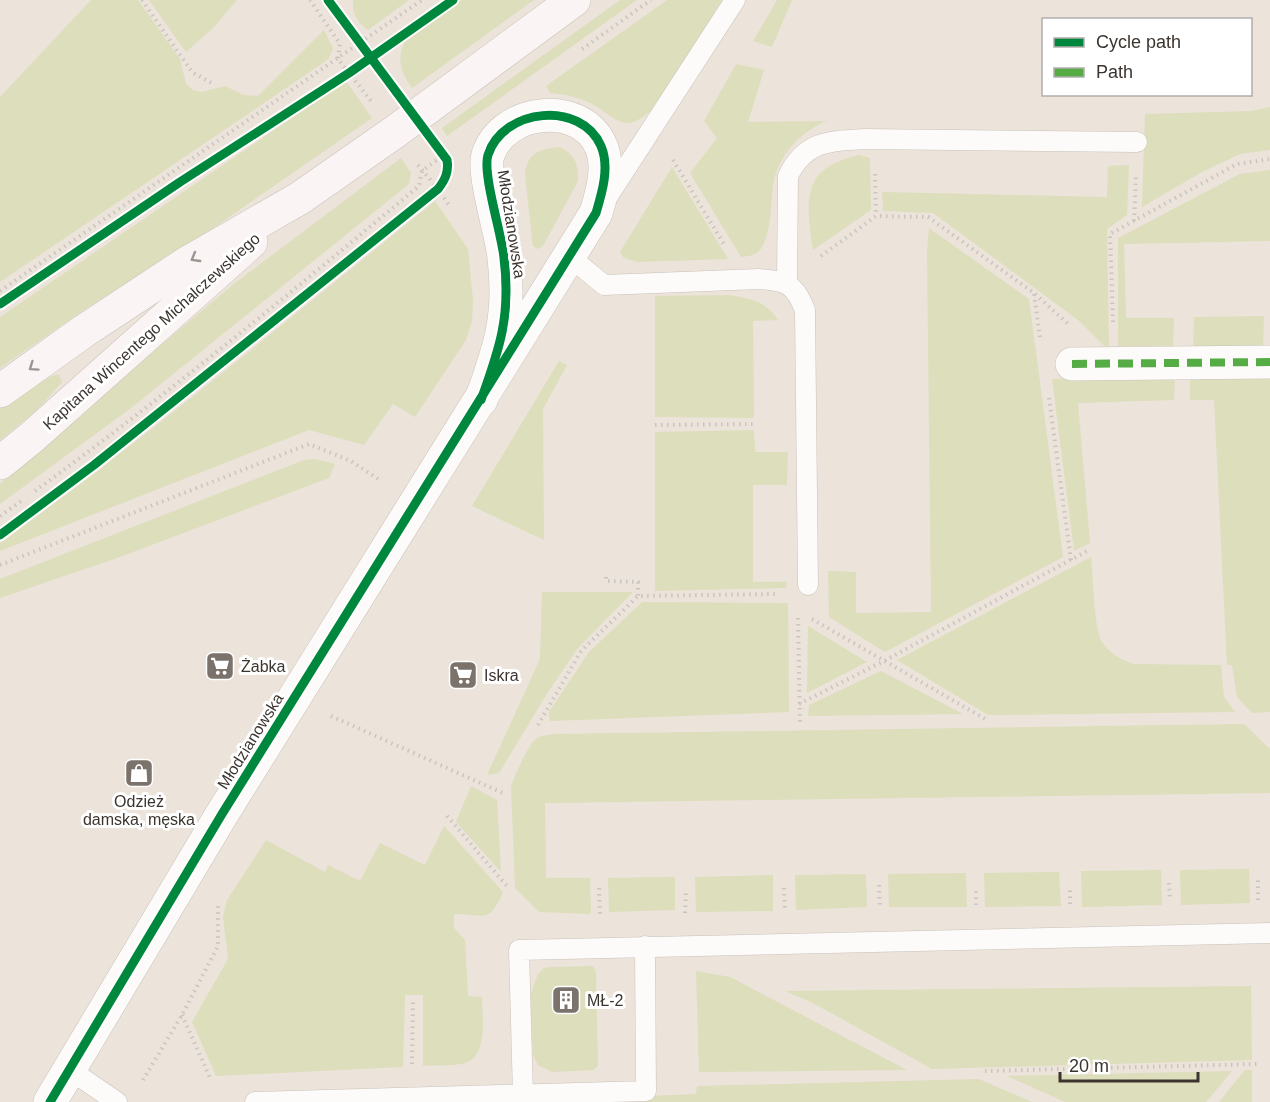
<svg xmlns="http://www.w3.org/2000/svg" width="1270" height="1102" font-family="Helvetica,sans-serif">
<rect width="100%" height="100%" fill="#ece3da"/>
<g fill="#dddebc">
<polygon points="91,0 138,0 180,59 186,84 193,90 202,92 225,86 244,95 258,96 324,30 333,48 329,58 323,63 0,282 0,97"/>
<polygon points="149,0 237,0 214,27 186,52"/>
<path d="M353 0H409L368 30C357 22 352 14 353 0Z"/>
<path d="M462 0H534L412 88C401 73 396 59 405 41Z"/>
<polygon points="620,0 637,0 447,136 442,128"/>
<path d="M667 0H722L655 107C647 114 636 124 626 123 613 121 603 109 592 104 578 97 565 94 550 93L546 86Z"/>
<polygon points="777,0 792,0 772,47 753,41"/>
<path d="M736 64 764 70 748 122 827 121C803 130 780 153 774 180 770 198 773 244 755 254 751 256 746 256 741 257L690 173 717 138 704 121Z"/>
<polygon points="346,81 372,118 209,231 88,307 0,368 0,317"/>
<polygon points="1270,107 1270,150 1240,154 1202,172 1142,207 1145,114 1251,111"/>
<path d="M559 147C575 154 578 164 578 181L543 246 538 249 533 246 532 240 525 174C527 153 540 149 559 147Z"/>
<path d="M859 155 870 158 871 210 813 250C806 199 801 168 859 155Z"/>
<polygon points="401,158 411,173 409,184 131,408 0,504 0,484 87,407 235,283"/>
<polygon points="1129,165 1127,215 1107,229 1109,347 1103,345 1078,320 933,213 883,211 882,192 1107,197 1108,166"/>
<polygon points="672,167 728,259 637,262 624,258 620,252"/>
<polygon points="1270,170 1270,241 1124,244 1126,318 1174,318 1173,346 1118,346 1118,238 1240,174"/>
<path d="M435 201 468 249 473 300 472 321 466 340 415 417 393 404 364 445 309 430 0 551V543C150 435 291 317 435 201Z"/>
<polygon points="929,228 1029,299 1063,557 885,652 829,617 828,571 856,572 856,613 931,612 927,251"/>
<path d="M728 295C749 298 766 301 778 320L753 321 754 418 655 417V296Z"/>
<polygon points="1264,316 1263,348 1193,348 1194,317"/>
<polygon points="559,361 567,365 543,409 544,540 472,506"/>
<polygon points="59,374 62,382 38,409 0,440 0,408 49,377"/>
<polygon points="1175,377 1174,400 1078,403 1090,543 1074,551 1052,379"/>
<polygon points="1190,377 1270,377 1270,712 1252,713 1237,697 1232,665 1227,665 1214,400 1190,400"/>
<polygon points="754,430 755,452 788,452 787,485 753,485 753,582 787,582 786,588 655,591 655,432"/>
<polygon points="315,459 335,464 329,478 120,557 0,598 0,579 304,460"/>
<path d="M1091 557C1093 575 1094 630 1102 642 1109 653 1122 660 1133 664L1221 665 1224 697 1235 712 988 715 897 660Z"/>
<polygon points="542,592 633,592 578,648 548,692 499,773 487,775 540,659"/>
<polygon points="642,602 788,603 789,712 550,721 549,712 589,652"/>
<polygon points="808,626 867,662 807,693"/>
<polygon points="881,671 963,714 808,716 809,705"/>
<path d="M1244 724 1270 749V793L545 803 546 878H590L591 914 539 912 515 888 511 787C514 777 528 745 536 739 541 735 549 735 555 734Z"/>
<polygon points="471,786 497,800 501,872 456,822"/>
<path d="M444 826 503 892C489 925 484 914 454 914V928L465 940 468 996 482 997C482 1017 489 1059 462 1064 449 1066 436 1065 423 1066V995H405L403 1067 216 1076 192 1022 228 959 223 917 227 900 266 840 325 872 328 865 360 881 380 843 425 865Z"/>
<polygon points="1249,869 1250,903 1181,905 1180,870"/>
<polygon points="1161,870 1162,905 1082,907 1081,871"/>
<polygon points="1059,872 1061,906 985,907 984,873"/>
<polygon points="966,873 967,907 889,907 888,874"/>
<polygon points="866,874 867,907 796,910 795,875"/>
<polygon points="773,875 773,911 696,912 695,877"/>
<polygon points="675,877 675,910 609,912 608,878"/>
<polygon points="593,966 596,973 598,1066 593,1070 552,1072 538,1065 533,1055 530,996 538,974 544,968 549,967"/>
<polygon points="696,971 730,977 907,1070 699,1072"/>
<polygon points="1251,986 1252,1060 932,1069 811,1002 785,991"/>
<polygon points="1245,1070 1252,1070 1252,1102 1219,1102"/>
<polygon points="1232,1071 1206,1102 1065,1102 1007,1076"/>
<polygon points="979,1079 1032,1102 511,1102 696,1094 697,1086"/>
</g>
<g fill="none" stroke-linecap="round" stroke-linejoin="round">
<g stroke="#c9c1ba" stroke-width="21">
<g id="lane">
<polyline points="608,196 735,0"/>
<path d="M570 257 604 285 759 279C788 281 794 284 805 310L808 585"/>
<path d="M787 284 788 176C805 141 829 141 865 139L1137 142"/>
<polyline points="70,1070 117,1102"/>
<polyline points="523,1095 519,950 1270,933"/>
<polyline points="255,1102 646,1091 645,946"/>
</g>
</g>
<g stroke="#c9c1ba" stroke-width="34">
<g id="street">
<polyline points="1072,364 1270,362"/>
<path d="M50 1102 222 814 596 213C602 193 610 167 601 146 581 100 503 108 488 155 482 173 502 235 504 258 511 315 500 348 481 400"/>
</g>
</g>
<g stroke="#c9c1ba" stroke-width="34">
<g id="secondary">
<polyline points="0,391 84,331 187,263 300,198 396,131 574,0"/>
<polyline points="0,463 32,437 251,242"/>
</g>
</g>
<g stroke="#c9c5c1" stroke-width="4" stroke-dasharray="1.5 4.5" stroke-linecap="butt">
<polyline points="142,0 192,72 215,85"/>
<polyline points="310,0 340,44 338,59 371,101"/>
<polyline points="582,49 651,0"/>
<polyline points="673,160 725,246"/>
<polyline points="418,165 438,189 450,207"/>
<polyline points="875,174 876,216"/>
<polyline points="1134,221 1136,176"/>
<polyline points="821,256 876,216 928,217 1034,293 1068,324"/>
<polyline points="0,291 422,0"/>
<polyline points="1034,294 1040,337"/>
<polyline points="1113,322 1110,234 1237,164 1270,159"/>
<polyline points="1049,398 1071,560"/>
<polyline points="655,425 757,424"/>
<path d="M35 491C167 395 293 291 419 186L422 171 445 154"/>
<polyline points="0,516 24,499"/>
<polyline points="0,565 309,444 351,461 381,481"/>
<polyline points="606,577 606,581 638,582 638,596"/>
<polyline points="798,618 800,722"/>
<polyline points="812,619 987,720"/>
<polyline points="799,704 884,661 1087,551"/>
<polyline points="331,716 505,794"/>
<polyline points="538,725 581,651 638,596 775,594"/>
<polyline points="447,816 507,886"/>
<polyline points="1169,883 1170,900"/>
<polyline points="879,885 880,908"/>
<polyline points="599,888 600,914"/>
<polyline points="784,888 785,911"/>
<polyline points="1258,900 1258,879"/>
<polyline points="1070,904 1070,886"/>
<polyline points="976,905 976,888"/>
<polyline points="685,913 686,890"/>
<polyline points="182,1015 211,1080"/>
<polyline points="412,1064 413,1002"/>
<polyline points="985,1071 1257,1064"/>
<polyline points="143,1080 182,1015 218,946 218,903"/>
</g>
<use href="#lane" stroke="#fcfbf9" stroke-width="20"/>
<use href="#street" stroke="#fcfbf9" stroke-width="33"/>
<use href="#secondary" stroke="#faf5f4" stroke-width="33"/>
<polyline stroke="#55ac45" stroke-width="8" stroke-dasharray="15 8" stroke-linecap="butt" points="1072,364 1270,362"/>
<g stroke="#fff" stroke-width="13">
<g id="cycleway">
<polyline points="0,304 180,182 349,73 453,0"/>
<path d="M0 535 94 465 438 189C445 180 449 172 447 160L328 0"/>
<path d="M50 1102 222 814 596 213C602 193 610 167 601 146 581 100 503 108 488 155 482 173 502 235 504 258 511 315 500 348 481 400"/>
</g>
</g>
<use href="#cycleway" stroke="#00873e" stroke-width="9"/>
</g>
<defs><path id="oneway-chevron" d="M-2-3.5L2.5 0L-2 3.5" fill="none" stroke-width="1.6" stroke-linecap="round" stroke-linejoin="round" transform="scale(1.5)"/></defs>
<g stroke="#9b9592">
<use href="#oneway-chevron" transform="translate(195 258) rotate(150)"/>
<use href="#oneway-chevron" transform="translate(33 367) rotate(145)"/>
</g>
<defs>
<g id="supermarket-square" transform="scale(1.5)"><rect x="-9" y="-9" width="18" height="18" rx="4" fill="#7a726b" stroke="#fff"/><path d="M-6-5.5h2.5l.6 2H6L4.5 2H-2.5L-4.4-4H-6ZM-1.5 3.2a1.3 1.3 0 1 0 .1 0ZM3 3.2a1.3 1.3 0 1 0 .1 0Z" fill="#fff"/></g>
<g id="shop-square" transform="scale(1.5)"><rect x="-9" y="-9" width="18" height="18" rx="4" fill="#7a726b" stroke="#fff"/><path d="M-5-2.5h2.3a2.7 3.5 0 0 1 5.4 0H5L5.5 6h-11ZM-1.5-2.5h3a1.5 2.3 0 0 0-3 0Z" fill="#fff"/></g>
<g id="building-square" transform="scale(1.5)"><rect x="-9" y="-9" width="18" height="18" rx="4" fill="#7a726b" stroke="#fff"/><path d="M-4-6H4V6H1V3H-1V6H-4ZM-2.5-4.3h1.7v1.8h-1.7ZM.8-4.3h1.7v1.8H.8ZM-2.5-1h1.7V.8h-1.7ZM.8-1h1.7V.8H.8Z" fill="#fff"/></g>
</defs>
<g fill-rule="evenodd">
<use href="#supermarket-square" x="220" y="666"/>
<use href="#supermarket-square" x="463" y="675"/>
<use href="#shop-square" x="139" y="773"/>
<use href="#building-square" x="566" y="1000"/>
</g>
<g text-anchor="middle" stroke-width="6" stroke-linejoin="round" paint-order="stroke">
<g font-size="16" fill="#3c352f" stroke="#fff">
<text transform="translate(512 224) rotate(81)" y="6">Młodzianowska</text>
<text transform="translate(151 331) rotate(-42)" y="6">Kapitana Wincentego Michalczewskiego</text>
<text transform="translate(250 741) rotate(-58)" y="6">Młodzianowska</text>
</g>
<g font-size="16" fill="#3c352f" stroke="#fff" text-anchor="start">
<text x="241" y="672">Żabka</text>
<text x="484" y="681">Iskra</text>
<text x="139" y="807" text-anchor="middle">Odzież<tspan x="139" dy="18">damska, męska</tspan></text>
<text x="587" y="1006">MŁ-2</text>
</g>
</g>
<rect x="1042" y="18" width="210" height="78" fill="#ffffff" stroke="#b1aeac" stroke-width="1.5"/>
<rect x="1054" y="38" width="30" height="9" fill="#00873e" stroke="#b1aeac" stroke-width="1.5"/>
<text x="1096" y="48" font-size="18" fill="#3c352f">Cycle path</text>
<rect x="1054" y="68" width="30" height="9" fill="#55ac45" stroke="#b1aeac" stroke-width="1.5"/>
<text x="1096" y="78" font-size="18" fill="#3c352f">Path</text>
<path d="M1060 1072v9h138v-9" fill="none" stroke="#3c352f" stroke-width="3"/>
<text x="1069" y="1072" font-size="18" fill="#3c352f" stroke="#ffffff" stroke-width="4.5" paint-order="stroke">20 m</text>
</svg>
